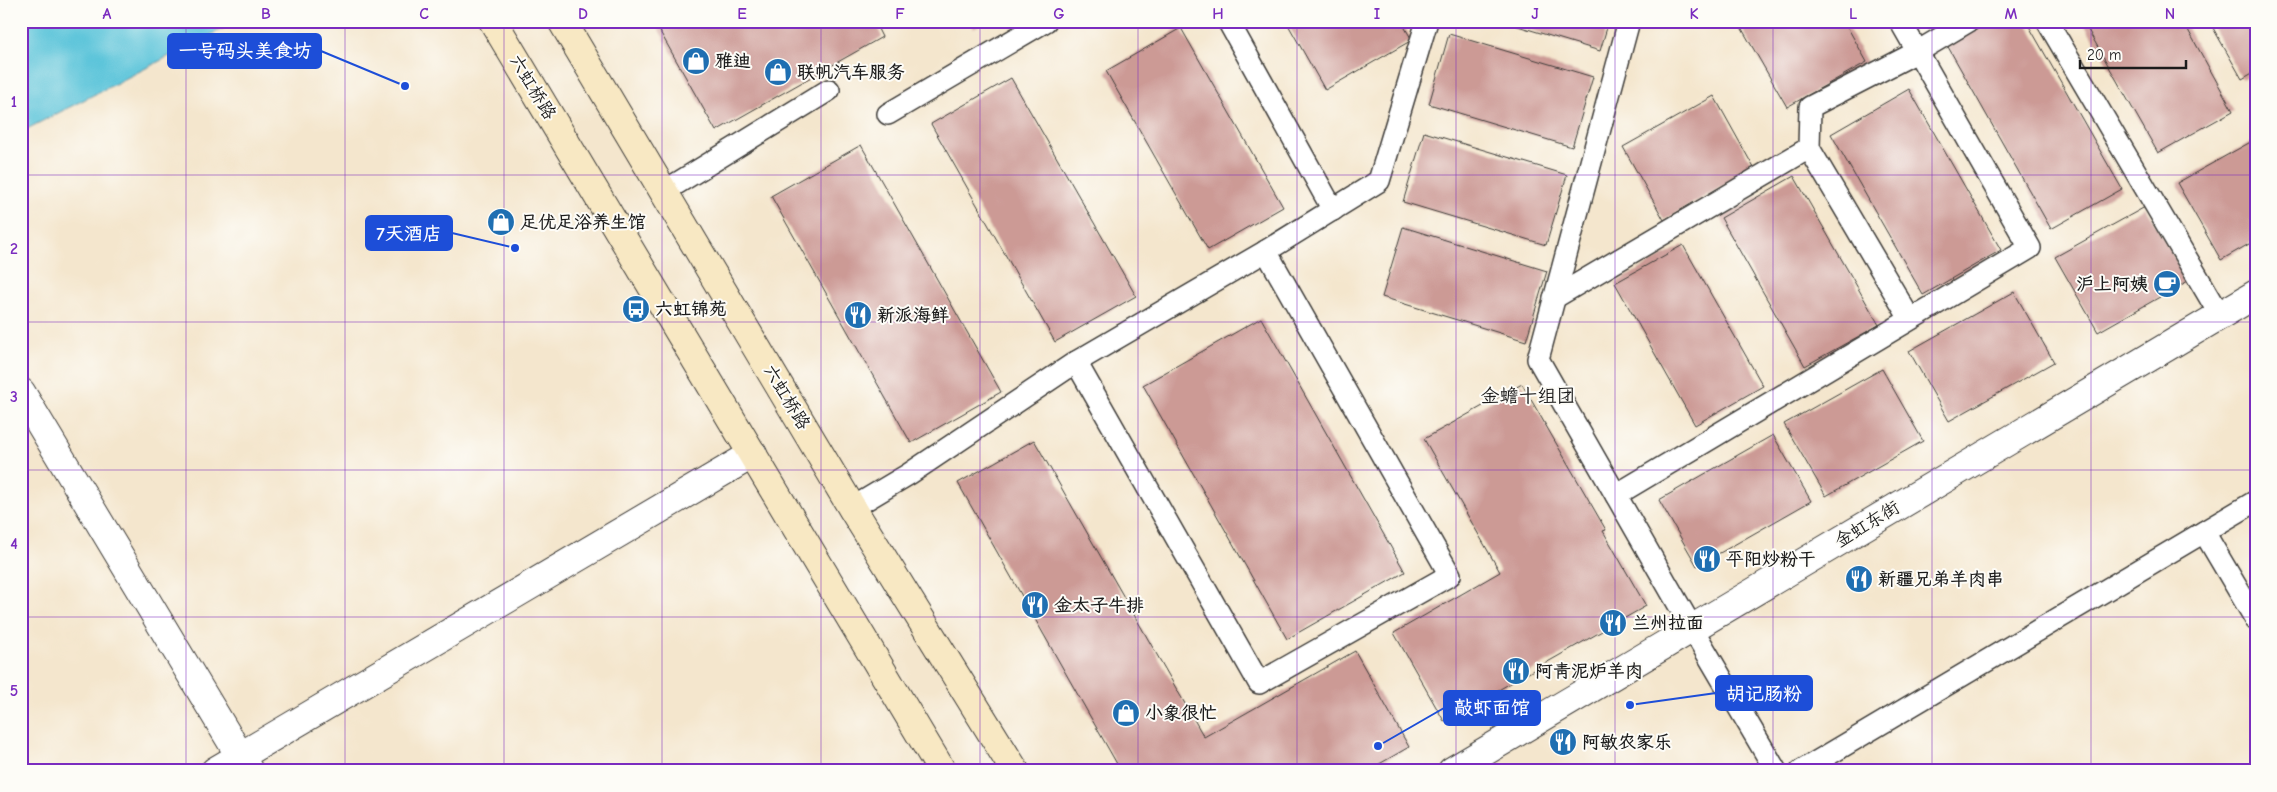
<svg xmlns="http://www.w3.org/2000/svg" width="2277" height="792" font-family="'Comic Neue','LXGW WenKai TC',sans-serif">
<rect width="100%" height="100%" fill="#fdfcf7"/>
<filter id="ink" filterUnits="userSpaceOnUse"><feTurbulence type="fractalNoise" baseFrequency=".02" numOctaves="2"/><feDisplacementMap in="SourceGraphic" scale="10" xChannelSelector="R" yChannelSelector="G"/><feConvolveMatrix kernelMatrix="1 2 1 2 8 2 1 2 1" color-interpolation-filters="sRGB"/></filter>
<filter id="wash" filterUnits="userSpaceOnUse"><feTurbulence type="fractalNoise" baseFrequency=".0096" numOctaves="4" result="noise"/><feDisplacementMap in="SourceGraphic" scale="20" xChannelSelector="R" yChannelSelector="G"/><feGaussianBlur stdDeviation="1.12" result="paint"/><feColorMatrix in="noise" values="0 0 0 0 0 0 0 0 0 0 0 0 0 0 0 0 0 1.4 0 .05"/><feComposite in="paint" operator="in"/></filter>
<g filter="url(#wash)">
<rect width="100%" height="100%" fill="#f4e6cd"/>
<polygon fill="#5dc5da" stroke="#3c707b" points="21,21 238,21 21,132"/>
<g id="blocks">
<g fill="#cc9a95">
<polygon points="654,21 874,21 882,37 716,131"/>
<polygon points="970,21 986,21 974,28"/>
<polygon points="1286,21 1401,21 1412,40 1325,90"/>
<polygon points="1501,21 1609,21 1600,51"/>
<polygon points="1844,21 1867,62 1787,107 1738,22"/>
<polygon points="1988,21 2026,21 2122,189 2051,229 1947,45"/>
<polygon points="2083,21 2183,21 2233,111 2158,153"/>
<polygon points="2209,21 2256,21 2256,71 2242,79"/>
<polygon points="1181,28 1283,207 1208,250 1106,71"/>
<polygon points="1449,34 1593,77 1572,147 1429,104"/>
<polygon points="1011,78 1136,296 1055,342 931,124"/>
<polygon points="1909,89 2001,250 1923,295 1831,134"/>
<polygon points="1714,96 1754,168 1664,220 1623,147"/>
<polygon points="1424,132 1567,175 1546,245 1403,202"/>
<polygon points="2256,139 2256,240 2221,260 2177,183"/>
<polygon points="861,145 1001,392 911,443 771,196"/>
<polygon points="1794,176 1879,325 1805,366 1721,218"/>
<polygon points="2145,207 2188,281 2098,332 2055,257"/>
<polygon points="1403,227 1547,271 1526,341 1382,297"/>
<polygon points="1683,245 1763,386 1695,425 1615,283"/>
<polygon points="2014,292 2054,362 1949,421 1909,351"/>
<polygon points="1261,318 1405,572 1287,639 1143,385"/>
<polygon points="1882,369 1923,441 1826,496 1784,424"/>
<polygon points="1522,384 1606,530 1603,531 1646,606 1444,721 1394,633 1500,572 1424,439"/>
<polygon points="1773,435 1811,501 1697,566 1659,500"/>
<polygon points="1034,440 1204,737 1355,651 1409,747 1367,771 1121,771 958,483"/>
</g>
</g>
</g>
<g filter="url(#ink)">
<use href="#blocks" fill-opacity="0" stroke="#3c3a37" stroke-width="1"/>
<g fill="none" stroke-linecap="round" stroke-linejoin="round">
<g stroke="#3c3a37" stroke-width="24">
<g id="lane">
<polyline points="1228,21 1333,210"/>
<polyline points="1629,21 1538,359 1692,628 1776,771"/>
<polyline points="2047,21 2220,315"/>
<polyline points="888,114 1046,21"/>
<polyline points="1809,148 1910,319"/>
<polyline points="663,192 829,90"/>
<polyline points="1554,298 1809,148 1810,107 1917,52 1969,21"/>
<polyline points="1076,362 1259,683 1450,575 1266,251"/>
<polyline points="1616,495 2030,248 1900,21"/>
<polyline points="852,508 909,474 1076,362 1266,251 1379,181 1427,21"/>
<polyline points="2204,532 2256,620"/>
<polyline points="1801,771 2256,501"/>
</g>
</g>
<g stroke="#3c3a37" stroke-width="30">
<g id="street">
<polyline points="21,392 249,771"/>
<polyline points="215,771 753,454"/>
<polyline points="1452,771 2256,294"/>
</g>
</g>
<g stroke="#3c3a37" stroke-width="30">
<g id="secondary">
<polyline points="493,21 942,771"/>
<polyline points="562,21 852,508 1015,771"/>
</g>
</g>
<use href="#lane" stroke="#fff" stroke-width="21"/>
<use href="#street" stroke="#fff" stroke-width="28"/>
<use href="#secondary" stroke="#f8e8c3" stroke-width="28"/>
</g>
</g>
<path fill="none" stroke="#7b2cbf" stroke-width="1" stroke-opacity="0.55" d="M186 21V771M345 21V771M504 21V771M662 21V771M821 21V771M980 21V771M1138 21V771M1297 21V771M1456 21V771M1615 21V771M1773 21V771M1932 21V771M2091 21V771M21 175H2256M21 322H2256M21 470H2256M21 617H2256"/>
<defs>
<g id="shop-disc" transform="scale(1.4375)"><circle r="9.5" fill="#1f6fb2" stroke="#fdfcf7"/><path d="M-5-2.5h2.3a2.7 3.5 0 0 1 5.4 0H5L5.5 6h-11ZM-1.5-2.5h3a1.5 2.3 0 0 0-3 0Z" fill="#fff"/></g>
<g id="cafe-disc" transform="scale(1.4375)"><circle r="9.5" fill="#1f6fb2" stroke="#fdfcf7"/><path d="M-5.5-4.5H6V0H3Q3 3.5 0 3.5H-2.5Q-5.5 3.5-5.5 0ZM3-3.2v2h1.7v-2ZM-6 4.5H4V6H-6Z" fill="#fff"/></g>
<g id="bus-disc" transform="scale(1.4375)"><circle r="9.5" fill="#1f6fb2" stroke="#fdfcf7"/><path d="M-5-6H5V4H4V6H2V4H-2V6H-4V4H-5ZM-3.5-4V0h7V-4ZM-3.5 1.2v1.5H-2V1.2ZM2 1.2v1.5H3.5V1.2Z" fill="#fff"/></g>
<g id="restaurant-disc" transform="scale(1.4375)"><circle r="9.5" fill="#1f6fb2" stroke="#fdfcf7"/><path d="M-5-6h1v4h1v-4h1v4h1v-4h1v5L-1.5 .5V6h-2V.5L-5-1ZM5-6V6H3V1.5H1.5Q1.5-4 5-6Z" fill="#fff"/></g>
</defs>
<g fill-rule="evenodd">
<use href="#shop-disc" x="696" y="61"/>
<use href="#shop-disc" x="778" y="72"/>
<use href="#shop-disc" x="501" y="222"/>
<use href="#cafe-disc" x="2167" y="284"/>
<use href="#bus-disc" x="636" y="309"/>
<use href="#restaurant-disc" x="858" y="315"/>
<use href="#restaurant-disc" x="1707" y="559"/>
<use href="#restaurant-disc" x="1859" y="579"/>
<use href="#restaurant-disc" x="1035" y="605"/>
<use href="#restaurant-disc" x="1613" y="623"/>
<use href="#restaurant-disc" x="1516" y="671"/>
<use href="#shop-disc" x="1126" y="713"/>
<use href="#restaurant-disc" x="1563" y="742"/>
</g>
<g text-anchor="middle" stroke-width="4" stroke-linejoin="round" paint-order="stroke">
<g font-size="18" font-weight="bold" fill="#1c1c1c" stroke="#fdfcf7" text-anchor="start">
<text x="715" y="67">雅迪</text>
<text x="797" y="78">联帆汽车服务</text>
<text x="520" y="228">足优足浴养生馆</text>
<text x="2148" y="290" text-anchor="end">沪上阿姨</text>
<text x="655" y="315">六虹锦苑</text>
<text x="877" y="321">新派海鲜</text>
<text x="1726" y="565">平阳炒粉干</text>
<text x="1878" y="585">新疆兄弟羊肉串</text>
<text x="1054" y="611">金太子牛排</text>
<text x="1632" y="629">兰州拉面</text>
<text x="1535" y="677">阿青泥炉羊肉</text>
<text x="1145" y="719">小象很忙</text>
<text x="1582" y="748">阿敏农家乐</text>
</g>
<g font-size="18" fill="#1c1c1c" stroke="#fdfcf7">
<text transform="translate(533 87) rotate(59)" y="6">六虹桥路</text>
<text transform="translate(787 397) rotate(59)" y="6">六虹桥路</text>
<text transform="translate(1867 524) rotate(-31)" y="6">金虹东街</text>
</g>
<g font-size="19" fill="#1c1c1c" stroke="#fdfcf7">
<text x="1528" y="402">金蟾十组团</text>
</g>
</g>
<path fill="none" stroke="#1d4ed8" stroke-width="2" d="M405 86L321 51M515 248L452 233M1630 705L1716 693M1378 746L1444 708"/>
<g fill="#1d4ed8" stroke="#fdfcf7" stroke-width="2">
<circle cx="405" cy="86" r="5"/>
<circle cx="515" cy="248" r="5"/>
<circle cx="1630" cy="705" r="5"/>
<circle cx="1378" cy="746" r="5"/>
</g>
<g fill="#1d4ed8" stroke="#1d4ed8" stroke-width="2">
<rect x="168" y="34" width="153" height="34" rx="5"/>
<rect x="366" y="216" width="86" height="34" rx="5"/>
<rect x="1716" y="676" width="96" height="34" rx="5"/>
<rect x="1444" y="691" width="96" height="34" rx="5"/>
</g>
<g font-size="19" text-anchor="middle" font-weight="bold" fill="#fff">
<text x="245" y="57">一号码头美食坊</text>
<text x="409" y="240">7天酒店</text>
<text x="1764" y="700">胡记肠粉</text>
<text x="1492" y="714">敲虾面馆</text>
</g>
<rect width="2277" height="792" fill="none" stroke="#fdfcf7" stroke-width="55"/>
<path d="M2080 60v8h106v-8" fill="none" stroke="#1c1c1c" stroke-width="2.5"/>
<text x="2087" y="60" font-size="15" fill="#1c1c1c" stroke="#fdfcf7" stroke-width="4" paint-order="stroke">20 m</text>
<rect x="28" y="28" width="2222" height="736" fill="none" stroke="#7b2cbf" stroke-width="2"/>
<g font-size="16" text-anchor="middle" font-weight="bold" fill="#7b2cbf">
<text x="107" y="19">A</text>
<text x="266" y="19">B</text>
<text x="424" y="19">C</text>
<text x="583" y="19">D</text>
<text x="742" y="19">E</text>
<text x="900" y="19">F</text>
<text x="1059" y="19">G</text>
<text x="1218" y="19">H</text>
<text x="1377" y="19">I</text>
<text x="1535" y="19">J</text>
<text x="1694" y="19">K</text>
<text x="1853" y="19">L</text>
<text x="2011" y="19">M</text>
<text x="2170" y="19">N</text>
<text x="14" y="107">1</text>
<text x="14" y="254">2</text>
<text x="14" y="402">3</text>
<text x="14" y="549">4</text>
<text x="14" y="696">5</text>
</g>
</svg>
